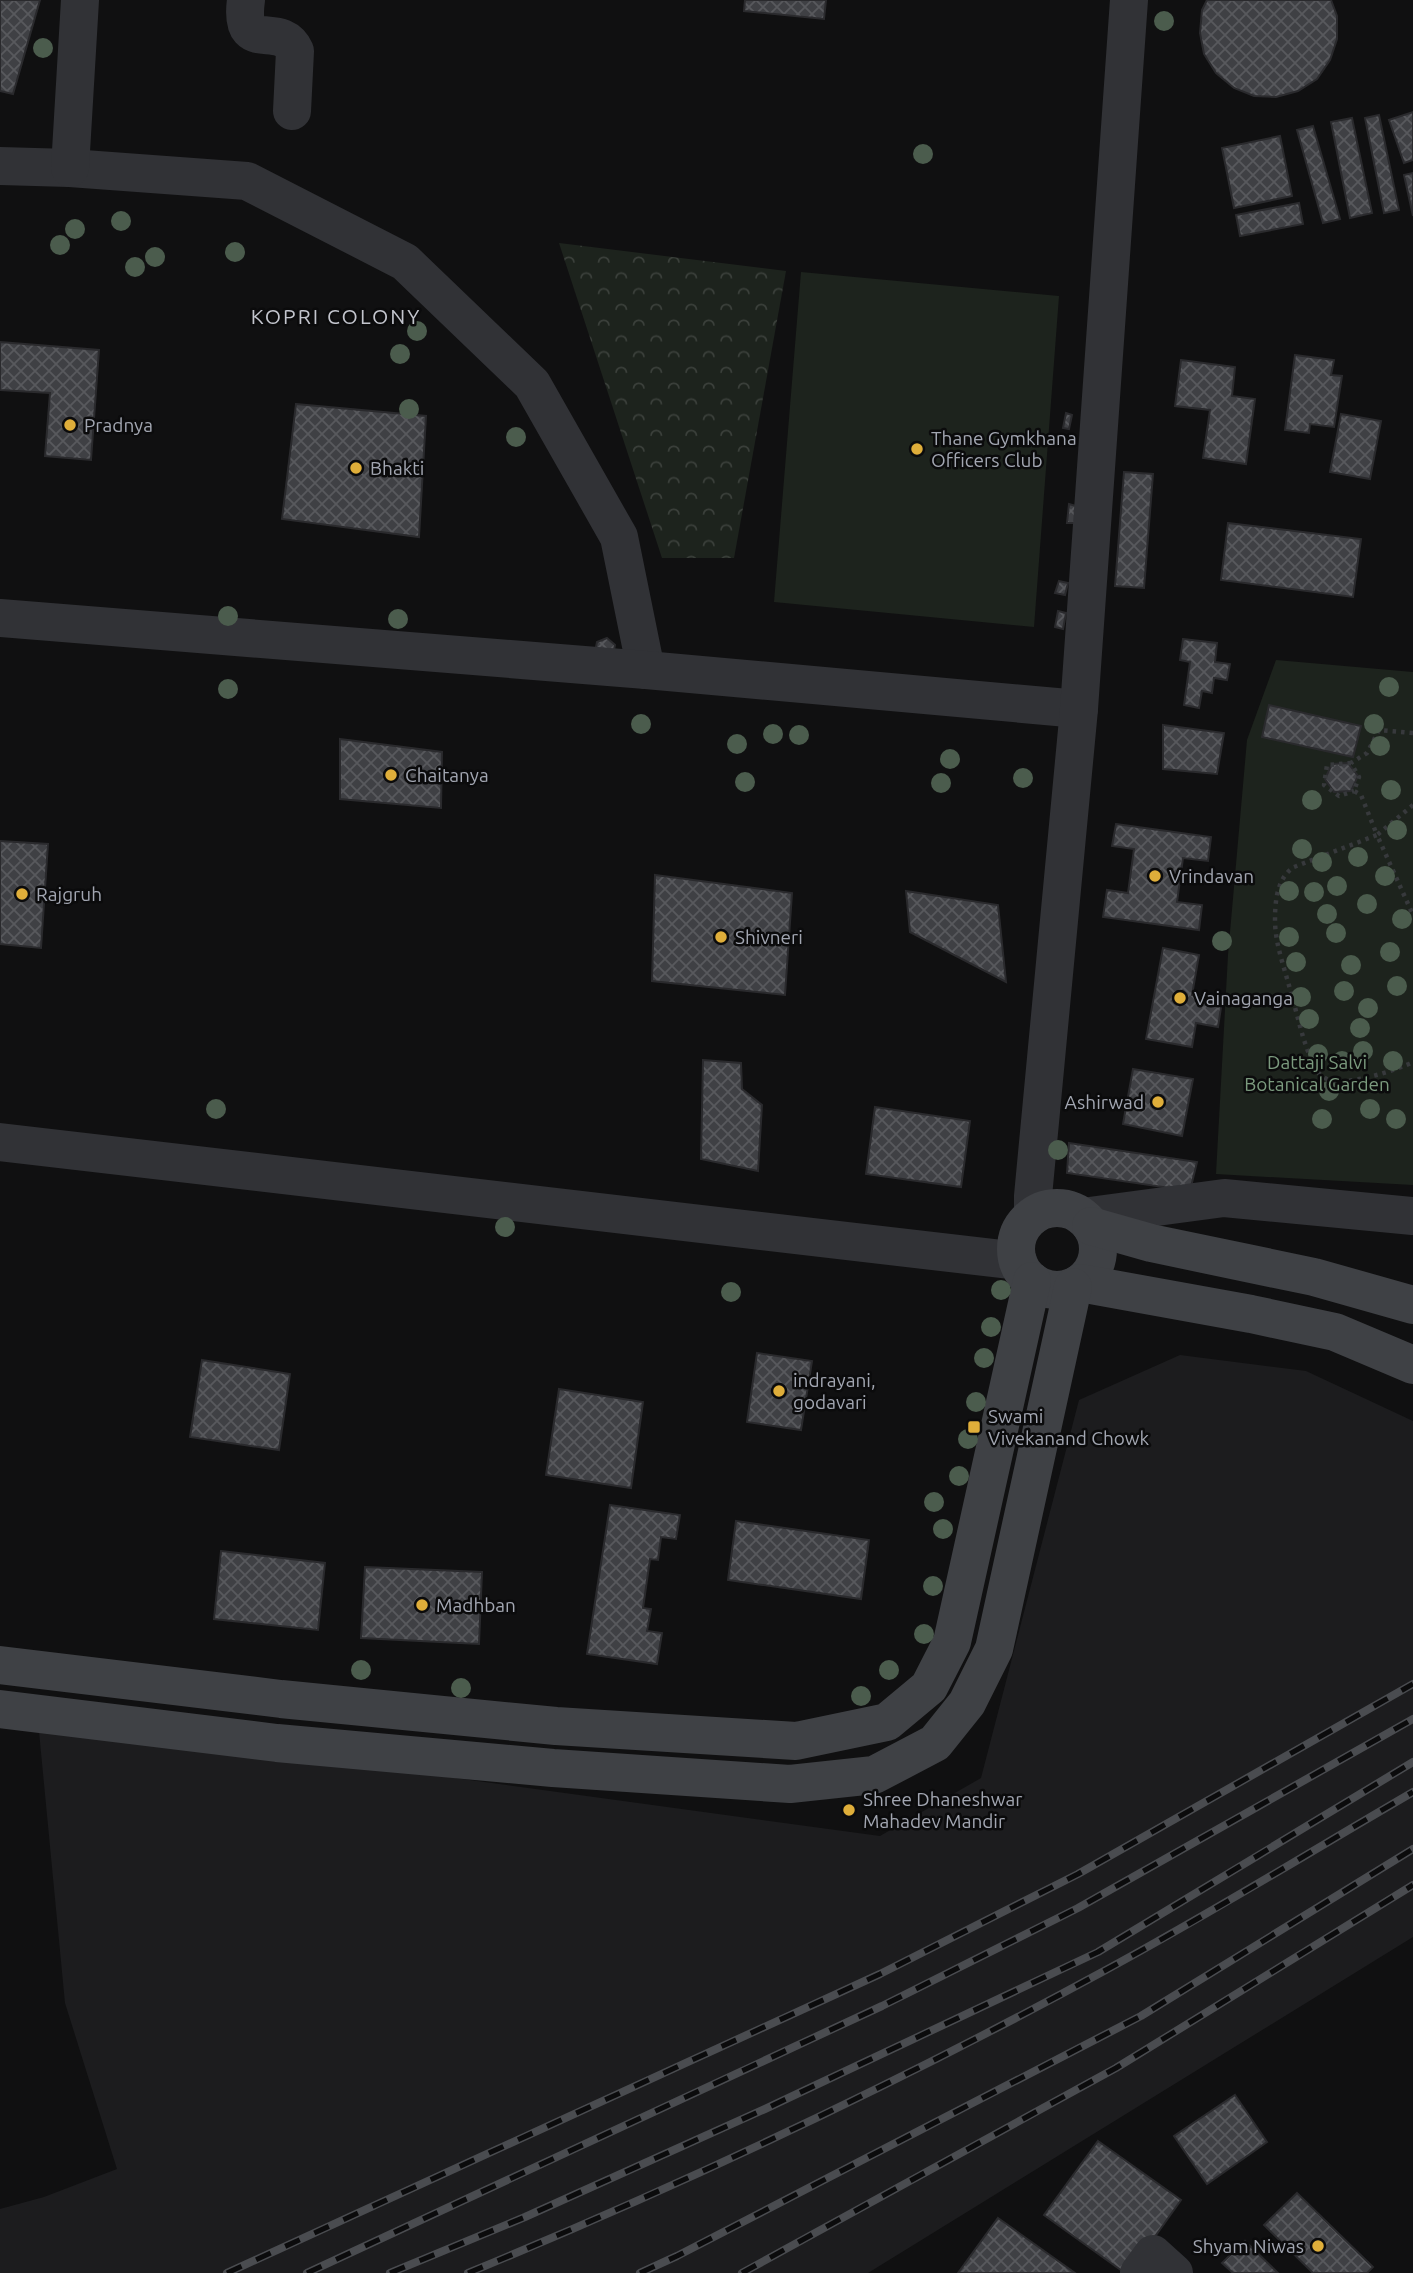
<svg xmlns="http://www.w3.org/2000/svg" width="1413" height="2273" font-family="Ubuntu,sans-serif">
<defs>
<pattern id="park-crowns" width="20" height="18" patternUnits="userSpaceOnUse" patternTransform="scale(1.75)"><rect width="20" height="18" fill="#1d231d"/><path d="M2 6a3 3 0 1 1 6 0M12 15a3 3 0 1 1 6 0" fill="none" stroke="#3b403b"/></pattern>
<pattern id="building-cross-hatch" width="8" height="8" patternUnits="userSpaceOnUse" patternTransform="scale(1.75)"><rect width="8" height="8" fill="#3f4044"/><path d="M0 0l8 8M0 8l8-8" fill="none" stroke="#58595d"/></pattern>
</defs>
<rect width="100%" height="100%" fill="#101011"/>
<polygon fill="#1c1c1e" points="1180,1355 1306,1371 1413,1421 1413,1937 868,2273 0,2273 0,2209 44,2197 117,2169 65,2003 38,1721 880,1836 981,1778 1079,1400"/>
<g fill="#1d231d">
<polygon points="801,272 1059,296 1034,627 774,602"/>
<polygon points="1276,660 1413,672 1413,1185 1216,1174 1228,955 1247,740"/>
</g>
<polygon fill="url(#park-crowns)" points="559,243 786,271 734,558 662,558"/>
<g fill="url(#building-cross-hatch)" stroke="#2a2a2d" stroke-width="2">
<polygon points="0,0 40,0 13,94 0,91"/>
<polygon points="745,0 826,0 824,19 744,11"/>
<polygon points="1207,0 1331,0 1337,16 1337,39 1330,60 1317,79 1298,91 1276,97 1254,96 1234,88 1216,73 1204,54 1200,33 1202,10"/>
<polygon points="1413,112 1413,160 1404,163 1389,120"/>
<polygon points="1379,115 1399,210 1384,213 1365,118"/>
<polygon points="1352,118 1372,213 1350,218 1331,122"/>
<polygon points="1313,126 1340,219 1323,223 1297,130"/>
<polygon points="1280,136 1292,196 1234,208 1222,148"/>
<polygon points="1413,173 1413,216 1404,175"/>
<polygon points="1299,203 1303,224 1240,236 1236,215"/>
<polygon points="0,342 99,350 91,460 45,456 50,393 0,390"/>
<polygon points="1295,355 1334,360 1331,375 1342,376 1334,427 1310,424 1309,433 1285,430"/>
<polygon points="1181,360 1235,367 1232,396 1255,399 1246,464 1203,458 1210,410 1175,406"/>
<polygon points="296,404 426,416 419,537 282,519"/>
<polygon points="1066,413 1072,415 1069,429 1063,428"/>
<polygon points="1341,414 1381,421 1370,479 1330,472"/>
<polygon points="1124,472 1153,474 1144,588 1115,586"/>
<polygon points="1069,504 1076,506 1075,523 1067,523"/>
<polygon points="1228,523 1361,539 1353,597 1221,580"/>
<polygon points="1059,581 1068,583 1065,595 1055,593"/>
<polygon points="1058,611 1066,613 1063,629 1055,627"/>
<polygon points="607,638 615,645 613,656 595,652 597,642"/>
<polygon points="1183,639 1217,643 1215,662 1230,664 1227,680 1214,678 1212,693 1202,691 1199,708 1184,705 1190,662 1180,660"/>
<polygon points="1269,705 1361,726 1353,757 1262,737"/>
<polygon points="1163,725 1224,733 1217,774 1163,769"/>
<polygon points="340,739 442,752 441,808 340,799"/>
<polygon points="1348,763 1358,776 1351,791 1334,792 1325,779 1332,764"/>
<polygon points="1116,824 1211,837 1208,861 1183,858 1177,902 1202,905 1199,930 1103,917 1107,890 1128,893 1134,849 1112,846"/>
<polygon points="0,841 48,844 41,948 0,944"/>
<polygon points="655,875 792,893 785,995 652,981"/>
<polygon points="906,891 998,905 1006,982 910,932"/>
<polygon points="1163,948 1199,955 1192,995 1222,1001 1218,1027 1196,1023 1192,1047 1146,1039"/>
<polygon points="703,1060 741,1063 742,1089 762,1105 758,1171 701,1159"/>
<polygon points="1133,1069 1193,1079 1182,1136 1123,1124"/>
<polygon points="875,1107 970,1121 961,1187 866,1174"/>
<polygon points="1069,1143 1197,1162 1190,1191 1067,1173"/>
<polygon points="757,1353 812,1361 801,1430 747,1422"/>
<polygon points="202,1360 290,1374 279,1450 190,1437"/>
<polygon points="559,1389 643,1402 631,1488 546,1475"/>
<polygon points="610,1505 680,1515 676,1539 661,1537 658,1560 650,1559 643,1608 651,1609 647,1631 662,1633 657,1664 587,1654"/>
<polygon points="736,1521 869,1540 861,1599 728,1580"/>
<polygon points="221,1551 325,1563 318,1630 214,1619"/>
<polygon points="365,1567 482,1572 479,1644 361,1638"/>
<polygon points="1235,2095 1267,2142 1207,2184 1174,2136"/>
<polygon points="1098,2141 1181,2200 1129,2273 1125,2273 1044,2215"/>
<polygon points="1297,2193 1373,2267 1367,2273 1313,2273 1264,2225"/>
<polygon points="998,2218 1075,2273 958,2273"/>
<polygon points="1245,2241 1278,2273 1233,2273 1222,2263"/>
</g>
<g fill="none" stroke-linecap="round" stroke-linejoin="round">
<g stroke="#37393c" stroke-width="4.5" stroke-dasharray="3.5 5" stroke-linecap="butt">
<path d="M1413 733 1379 730 1367 753 1351 763 1359 777 1354 791 1361 795 1377 835 1294 867C1277 878 1275 901 1275 920 1275 943 1284 967 1290 989 1298 1016 1303 1046 1317 1071 1320 1075 1325 1079 1330 1080 1347 1086 1397 1070 1413 1062"/>
<polyline points="1351,763 1327,765 1324,785 1339,796 1354,791"/>
<polyline points="1413,805 1377,835 1413,915"/>
</g>
<g stroke="#313236" stroke-width="38">
<path d="M246 0C238 58 280 18 295 51L292 111"/>
<polyline points="0,166 70,168 247,181 405,262 532,384 619,537 646,670"/>
<polyline points="70,168 80,0"/>
<polyline points="0,618 646,670 1079,709"/>
<polyline points="0,1142 1018,1261"/>
<polyline points="1139,2273 1153,2254 1174,2273"/>
</g>
<g stroke="#313236" stroke-width="38">
<polyline points="1033,1216 1033,1196 1079,709 1129,0"/>
<polyline points="1082,1217 1224,1198 1413,1216"/>
</g>
<g stroke="#3f4145" stroke-width="38">
<circle cx="1057" cy="1249" r="41"/>
<polyline points="1091,1226 1151,1243 1314,1277 1413,1305"/>
<polyline points="1080,1283 1251,1314 1335,1332 1413,1365"/>
<polyline points="0,1665 281,1699 556,1726 796,1741 887,1722 929,1687 952,1642 1032,1281"/>
<polyline points="0,1709 277,1743 553,1768 790,1784 874,1775 935,1743 967,1703 994,1649 1073,1287"/>
</g>
<g stroke="#4a4c50" stroke-width="8">
<g id="rail">
<polyline points="227,2273 880,1974 1078,1874 1413,1684"/>
<polyline points="307,2273 882,2006 1078,1908 1413,1719"/>
<polyline points="390,2273 525,2217 765,2109 1098,1952 1413,1762"/>
<path d="M468 2273C684 2184 898 2083 1104 1971 1208 1915 1310 1852 1413 1792"/>
<polyline points="640,2273 677,2256 1141,2016 1413,1849"/>
<polyline points="742,2273 1116,2068 1413,1885"/>
</g>
</g>
<use href="#rail" stroke="#0b0b0c" stroke-width="5" stroke-dasharray="16" stroke-linecap="butt"/>
</g>
<g fill="#4b5c4d">
<circle cx="1164" cy="21" r="10"/>
<circle cx="43" cy="48" r="10"/>
<circle cx="923" cy="154" r="10"/>
<circle cx="121" cy="221" r="10"/>
<circle cx="75" cy="229" r="10"/>
<circle cx="60" cy="245" r="10"/>
<circle cx="235" cy="252" r="10"/>
<circle cx="155" cy="257" r="10"/>
<circle cx="135" cy="267" r="10"/>
<circle cx="417" cy="331" r="10"/>
<circle cx="400" cy="354" r="10"/>
<circle cx="409" cy="409" r="10"/>
<circle cx="516" cy="437" r="10"/>
<circle cx="228" cy="616" r="10"/>
<circle cx="398" cy="619" r="10"/>
<circle cx="1389" cy="687" r="10"/>
<circle cx="228" cy="689" r="10"/>
<circle cx="641" cy="724" r="10"/>
<circle cx="1374" cy="724" r="10"/>
<circle cx="773" cy="734" r="10"/>
<circle cx="799" cy="735" r="10"/>
<circle cx="737" cy="744" r="10"/>
<circle cx="1380" cy="746" r="10"/>
<circle cx="950" cy="759" r="10"/>
<circle cx="1023" cy="778" r="10"/>
<circle cx="745" cy="782" r="10"/>
<circle cx="941" cy="783" r="10"/>
<circle cx="1391" cy="790" r="10"/>
<circle cx="1312" cy="800" r="10"/>
<circle cx="1397" cy="830" r="10"/>
<circle cx="1302" cy="849" r="10"/>
<circle cx="1358" cy="857" r="10"/>
<circle cx="1322" cy="862" r="10"/>
<circle cx="1385" cy="876" r="10"/>
<circle cx="1337" cy="886" r="10"/>
<circle cx="1289" cy="891" r="10"/>
<circle cx="1314" cy="892" r="10"/>
<circle cx="1367" cy="904" r="10"/>
<circle cx="1327" cy="914" r="10"/>
<circle cx="1402" cy="919" r="10"/>
<circle cx="1336" cy="933" r="10"/>
<circle cx="1289" cy="937" r="10"/>
<circle cx="1222" cy="941" r="10"/>
<circle cx="1390" cy="952" r="10"/>
<circle cx="1296" cy="962" r="10"/>
<circle cx="1351" cy="965" r="10"/>
<circle cx="1397" cy="986" r="10"/>
<circle cx="1344" cy="991" r="10"/>
<circle cx="1301" cy="997" r="10"/>
<circle cx="1368" cy="1008" r="10"/>
<circle cx="1309" cy="1019" r="10"/>
<circle cx="1360" cy="1028" r="10"/>
<circle cx="1363" cy="1051" r="10"/>
<circle cx="1318" cy="1054" r="10"/>
<circle cx="1342" cy="1061" r="10"/>
<circle cx="1393" cy="1061" r="10"/>
<circle cx="1329" cy="1091" r="10"/>
<circle cx="216" cy="1109" r="10"/>
<circle cx="1370" cy="1109" r="10"/>
<circle cx="1322" cy="1119" r="10"/>
<circle cx="1396" cy="1119" r="10"/>
<circle cx="1058" cy="1150" r="10"/>
<circle cx="505" cy="1227" r="10"/>
<circle cx="1001" cy="1290" r="10"/>
<circle cx="731" cy="1292" r="10"/>
<circle cx="991" cy="1327" r="10"/>
<circle cx="984" cy="1358" r="10"/>
<circle cx="976" cy="1402" r="10"/>
<circle cx="968" cy="1439" r="10"/>
<circle cx="959" cy="1476" r="10"/>
<circle cx="934" cy="1502" r="10"/>
<circle cx="943" cy="1529" r="10"/>
<circle cx="933" cy="1586" r="10"/>
<circle cx="924" cy="1634" r="10"/>
<circle cx="361" cy="1670" r="10"/>
<circle cx="889" cy="1670" r="10"/>
<circle cx="461" cy="1688" r="10"/>
<circle cx="861" cy="1696" r="10"/>
</g>
<g fill="#dfae3a" stroke="#0b0b0c" stroke-width="2.5">
<circle cx="70" cy="425" r="7"/>
<circle cx="917" cy="449" r="7"/>
<circle cx="356" cy="468" r="7"/>
<circle cx="391" cy="775" r="7"/>
<circle cx="1155" cy="876" r="7"/>
<circle cx="22" cy="894" r="7"/>
<circle cx="721" cy="937" r="7"/>
<circle cx="1180" cy="998" r="7"/>
<circle cx="1158" cy="1102" r="7"/>
<circle cx="779" cy="1391" r="7"/>
<rect x="967" y="1420" width="14" height="14" rx="3.5"/>
<circle cx="422" cy="1605" r="7"/>
<circle cx="849" cy="1810" r="7"/>
<circle cx="1318" cy="2246" r="7"/>
</g>
<g text-anchor="middle" stroke-width="5" stroke-linejoin="round" paint-order="stroke">
<g font-size="19" fill="#a2a6b1" stroke="#0b0b0c" text-anchor="start">
<text x="84" y="432">Pradnya</text>
<text x="931" y="445">Thane Gymkhana<tspan x="931" dy="22">Officers Club</tspan></text>
<text x="370" y="475">Bhakti</text>
<text x="405" y="782">Chaitanya</text>
<text x="1169" y="883">Vrindavan</text>
<text x="36" y="901">Rajgruh</text>
<text x="735" y="944">Shivneri</text>
<text x="1194" y="1005">Vainaganga</text>
<text x="1144" y="1109" text-anchor="end">Ashirwad</text>
<text x="793" y="1387">indrayani,<tspan x="793" dy="22">godavari</tspan></text>
<text x="988" y="1423">Swami<tspan x="988" dy="22">Vivekanand Chowk</tspan></text>
<text x="436" y="1612">Madhban</text>
<text x="863" y="1806">Shree Dhaneshwar<tspan x="863" dy="22">Mahadev Mandir</tspan></text>
<text x="1304" y="2253" text-anchor="end">Shyam Niwas</text>
</g>
<g font-size="19" fill="#7b9a7e" stroke="#0b0b0c">
<text x="1317" y="1069">Dattaji Salvi<tspan x="1317" dy="22">Botanical Garden</tspan></text>
</g>
<g font-size="21" letter-spacing="2" fill="#c3c5cd" stroke="#0b0b0c">
<text x="336" y="324">KOPRI COLONY</text>
</g>
</g>
</svg>
